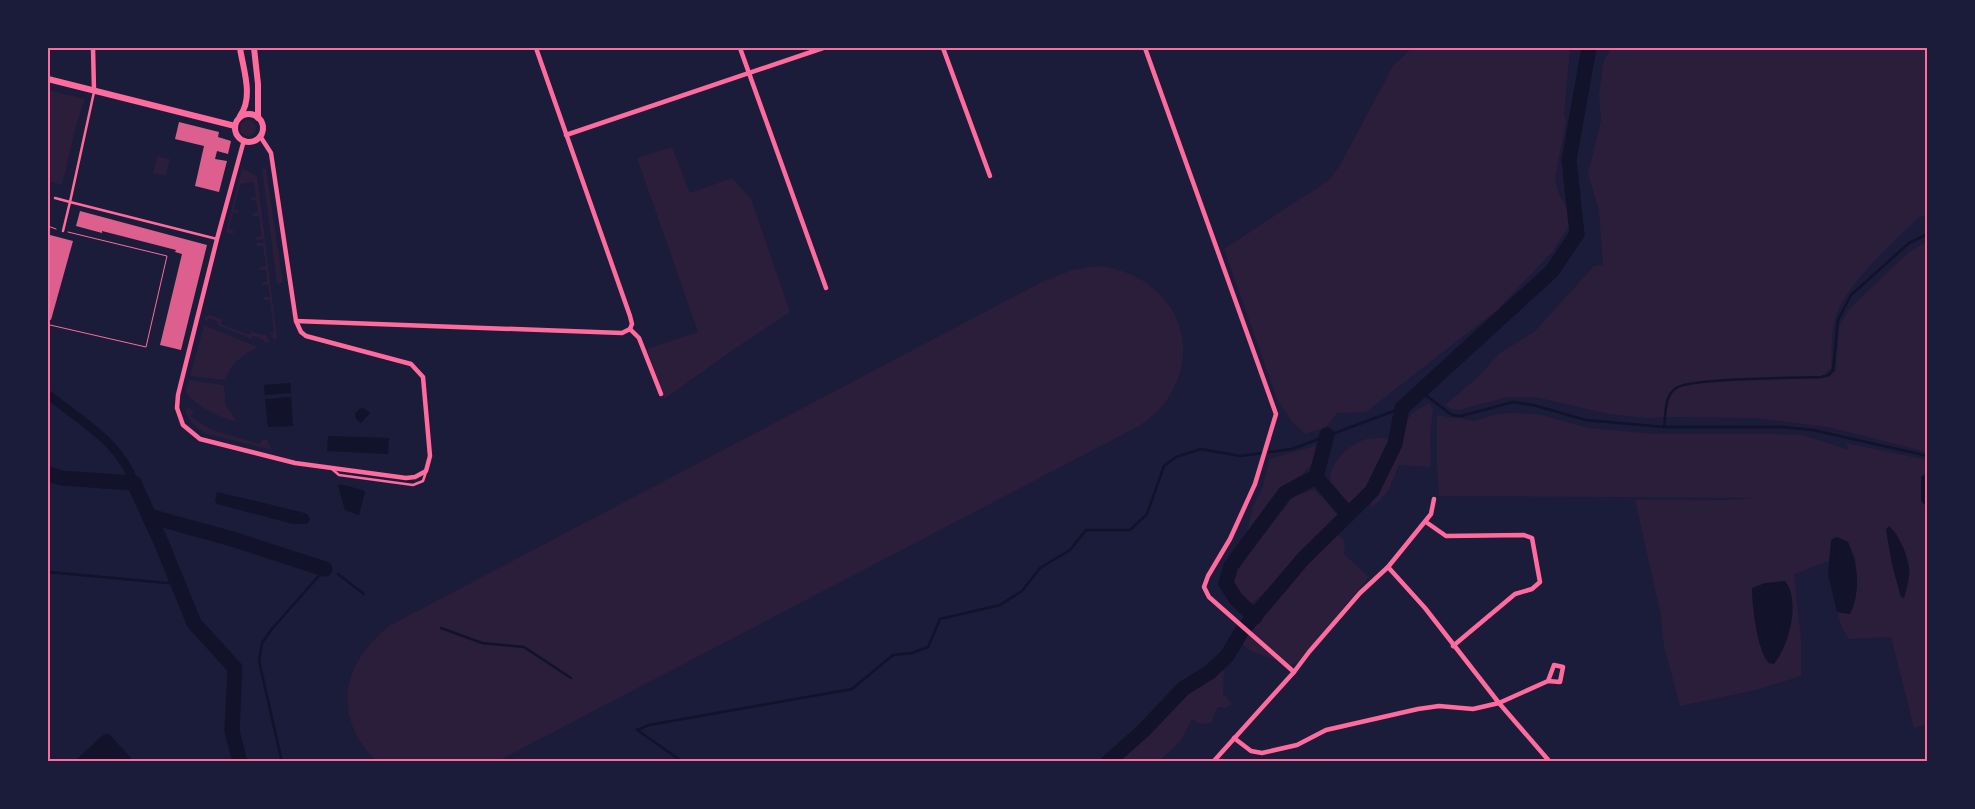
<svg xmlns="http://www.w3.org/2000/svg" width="1975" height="809" font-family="'Asap Condensed',sans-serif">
<rect width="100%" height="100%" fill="#1b1b3a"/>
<g fill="#2a1e3b" fill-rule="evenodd">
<polygon points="1412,48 1570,48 1564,115 1566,121 1555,179 1559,194 1569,212 1569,226 1553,251 1497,310 1366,412 1337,413 1326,427 1306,434 1293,423 1277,399 1224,249 1329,180 1340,165 1393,66"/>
<path d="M1611 48H1927V216L1919 217C1892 245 1843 284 1834 323 1831 337 1832 354 1831 368L1826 372 1824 378 1836 371 1839 326 1849 309 1910 251 1927 242V452L1828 427 1757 418 1668 417 1646 418 1609 414 1535 397H1508L1459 410 1451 409 1445 405 1478 377 1499 354 1535 331 1594 266 1603 265 1599 211 1588 174 1601 120 1599 94 1604 60Z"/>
<polygon points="48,90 85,99 77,122 62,185 48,181"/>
<circle cx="248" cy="128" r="8"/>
<polygon points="672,147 690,193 732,178 751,199 790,312 743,343 664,399 647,349 698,332 637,158"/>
<polygon points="157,156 170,159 166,176 153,173"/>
<polygon points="242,168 257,176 265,239 256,240 255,237 261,236 259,216 253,216 252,213 258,212 256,200 250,201 250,198 256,197 254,182 240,184 234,209 239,211 238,214 233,212 229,229 234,231 233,234 226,232"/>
<polygon points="262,168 266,169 283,283 277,284"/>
<polygon points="265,242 277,338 274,340 270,333 274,332 270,300 264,300 264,297 270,297 268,285 263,285 262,282 267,282 266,270 260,270 260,267 266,266 263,246 257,246 256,243"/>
<path d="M1098 266C1162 272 1206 333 1171 393 1164 407 1152 417 1139 426L498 761H376C332 717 341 664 389 626L1040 283 1072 270Z"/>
<polygon points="210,315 222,319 221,324 249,335 251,331 263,335 265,334 270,342 263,343 264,340 253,336 252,339 218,325 217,321 209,318 207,321 204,320 205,317"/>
<path d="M204 325 258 347C243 355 231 363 225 380L190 376Z"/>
<path d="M189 380 224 385 226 406 237 421C225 421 189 403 186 391Z"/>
<polygon points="1429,403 1433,409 1430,436 1431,467 1399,465 1388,491 1372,508 1370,501 1390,466 1406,420 1414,412"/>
<path d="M188 407 194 412 190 416 210 429 259 444 263 439 267 440 272 450 207 434C196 428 190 422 185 411Z"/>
<path d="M1510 413 1538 414 1588 428 1655 434H1774L1803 435 1849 450 1846 443 1927 460V474L1921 477V501L1928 507 1927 724 1914 728 1891 637 1849 639 1842 628 1837 612 1850 614C1859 596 1857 576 1855 556L1832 540 1829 561 1794 574 1801 639V676L1756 690 1680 706 1664 646 1660 611 1635 500H1721L1759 498 1439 496 1437 466V415L1474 421 1494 415ZM1886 529 1895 531 1904 550 1910 572 1901 596 1892 564Z"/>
<path d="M1384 438 1389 440 1383 464 1365 490 1348 507C1344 503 1337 498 1334 493 1321 473 1342 449 1361 441 1367 438 1377 438 1384 438Z"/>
<polygon points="1318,445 1313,464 1301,475 1284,486 1258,521 1247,532 1253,506 1263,487 1269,459"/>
<polygon points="1314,490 1324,499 1338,516 1273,585 1249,606 1232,582 1234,571 1294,496"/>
<polygon points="1338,535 1345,542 1344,554 1369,577 1297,663 1289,665 1251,651 1243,645 1240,638 1272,600 1332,537"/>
<polygon points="1218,668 1224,671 1223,694 1231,702 1231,705 1225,708 1218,707 1211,723 1200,724 1192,719 1180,742 1159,761 1112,761"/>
</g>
<g fill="#12122b">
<polygon points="290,383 291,393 265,395 264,385"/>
<polygon points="291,397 293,426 268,427 265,399"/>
<polygon points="363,408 370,413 361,423 356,419 355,414 359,409"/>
<polygon points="328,436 389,438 388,454 327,451"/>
<polygon points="1925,474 1927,474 1927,507 1921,501 1921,477"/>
<polygon points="339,484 363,490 365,492 359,515 345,510 338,486"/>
<polygon points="217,492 297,511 307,514 310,519 307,524 293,524 217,504 215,502"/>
<path d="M1889 526C1899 535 1911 561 1909 574 1909 582 1906 590 1904 598L1901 597 1892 564 1886 529Z"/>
<path d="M1837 537 1848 542C1858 564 1861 591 1850 614L1837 612 1828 574 1831 542 1832 539Z"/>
<path d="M1785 581C1801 601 1789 645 1774 664L1769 663C1757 652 1752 605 1752 588L1765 583Z"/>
<polygon points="109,734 131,758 130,761 75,761 103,735"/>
</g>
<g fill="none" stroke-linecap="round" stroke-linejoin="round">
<g stroke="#12122b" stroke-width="2.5">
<polyline points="1420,391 1452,415 1461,416 1513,402 1533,405 1586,420 1664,427 1782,427 1813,430 1928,456"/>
<path d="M1664 427C1666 414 1664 396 1676 388 1690 378 1797 378 1821 377L1829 375 1833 370 1838 320 1851 295 1909 243 1928 234"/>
<polyline points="48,572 178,584"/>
<polyline points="338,574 364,594"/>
<polyline points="441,628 482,643 524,647 571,678"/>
<polyline points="637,730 649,725 852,689 893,655 912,653 928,647 940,619 1000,605 1022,591 1040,568 1070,550 1086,530 1130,530 1147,514 1164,466 1176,457 1201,449 1240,456 1292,449 1402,408"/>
<polyline points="637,730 683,762"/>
<polyline points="282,762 259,661 262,643 271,630 325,569"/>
</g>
<path stroke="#12122b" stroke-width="9" d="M50 396C81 421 121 443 134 483"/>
<g stroke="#12122b" stroke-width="15">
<polyline points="48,474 61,478 134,483 161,542 194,623 235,668 232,731 240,762"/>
<polyline points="1316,477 1348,514"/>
<polyline points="149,516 232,539 325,569"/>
<polyline points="1255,617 1236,599 1226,583 1231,566 1285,493 1316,477 1327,435"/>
<polyline points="1108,762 1143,731 1184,688 1210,672 1227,656 1242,631 1303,559 1372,491 1395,444 1402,408 1552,271 1577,234 1569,160 1589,48"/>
</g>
</g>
<g fill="#dd5f8e">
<polygon points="179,122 219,132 218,137 231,141 228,154 217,151 215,159 227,161 219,192 195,186 204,146 175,139"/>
<polygon points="80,211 207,245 181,350 160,345 182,254 175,252 176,250 102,231 102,233 76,226"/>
<polygon points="50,235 73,241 51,320 48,319 48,243"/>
</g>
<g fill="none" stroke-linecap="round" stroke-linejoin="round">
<g stroke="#ff6b9d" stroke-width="1">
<polyline points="48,226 56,229"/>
<polyline points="50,325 146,347 167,256 68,232"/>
</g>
<g stroke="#ff6b9d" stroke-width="2.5">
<polyline points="94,92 70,202 217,239"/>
<polyline points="55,198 70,202 63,231"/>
<polyline points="332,469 339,475 413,485 423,481 426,472"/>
</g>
<g stroke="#ff6b9d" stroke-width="4.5">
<polyline points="93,48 94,91"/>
<polyline points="536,48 630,316 632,324 630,329 639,338 661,394"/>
<polyline points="740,48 826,288"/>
<polyline points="943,48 990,176"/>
<polyline points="1145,48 1276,414 1255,484 1230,539 1208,576 1204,587 1209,597 1294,672"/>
<polyline points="566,135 823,48"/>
<polyline points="244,140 217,239 178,395 177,408 183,425 200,439 295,463 406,478 415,477 426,471 430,456 423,377 411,364 306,336 301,332 296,321 271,153 260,136"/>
<polyline points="296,321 622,333 630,329"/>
<polyline points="1426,522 1446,536 1524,535 1532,538 1540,582 1532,589 1515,594 1453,646"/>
<polyline points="1388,567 1425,608 1499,703 1550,762"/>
<polyline points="1234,738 1251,751 1262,753 1297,745 1326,730 1418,709 1439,706 1473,709 1499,703 1548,681 1560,682 1563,667 1554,665 1548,681"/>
<polyline points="1213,762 1294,672 1309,652 1360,593 1388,567 1431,514 1434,499"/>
</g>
<g stroke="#ff6b9d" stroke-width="6">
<path d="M240 48C243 69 254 97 240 116"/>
<polyline points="254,48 258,84 258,118"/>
<polyline points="48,79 235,126"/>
<circle cx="249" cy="128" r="14"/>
</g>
</g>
<rect width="1975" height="809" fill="none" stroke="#1b1b3a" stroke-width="98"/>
<rect x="49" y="49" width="1877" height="711" fill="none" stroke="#ff6b9d" stroke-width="2"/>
</svg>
